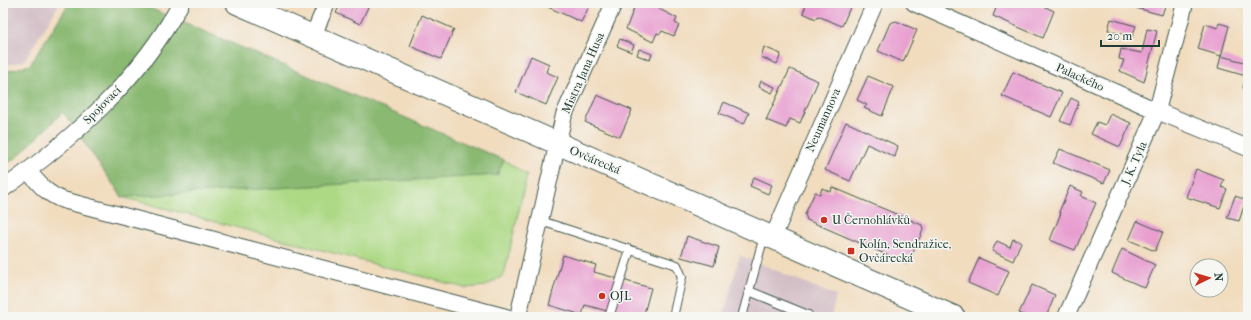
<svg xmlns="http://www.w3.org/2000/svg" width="1251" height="320" font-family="'IM FELL French Canon',serif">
<rect width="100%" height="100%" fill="#f6f6f2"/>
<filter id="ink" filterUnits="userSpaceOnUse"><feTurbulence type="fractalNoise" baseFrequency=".025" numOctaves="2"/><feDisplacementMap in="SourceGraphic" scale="8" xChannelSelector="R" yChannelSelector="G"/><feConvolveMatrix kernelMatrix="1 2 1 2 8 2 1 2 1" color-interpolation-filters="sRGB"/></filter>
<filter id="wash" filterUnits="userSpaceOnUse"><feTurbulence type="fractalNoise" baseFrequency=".012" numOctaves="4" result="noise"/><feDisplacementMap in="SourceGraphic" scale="16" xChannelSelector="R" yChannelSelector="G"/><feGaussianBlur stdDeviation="0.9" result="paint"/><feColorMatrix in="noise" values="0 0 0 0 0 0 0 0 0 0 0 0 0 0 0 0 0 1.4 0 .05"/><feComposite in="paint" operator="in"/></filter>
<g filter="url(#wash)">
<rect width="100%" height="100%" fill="#f1dcbe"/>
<g fill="#d2bdc5">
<polygon points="3,3 60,3 24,61 3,66"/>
<polygon points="740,255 836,296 831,317 723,317"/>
</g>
<polygon fill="#add985" stroke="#668b5c" points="504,160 527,175 504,275 486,286 465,288 122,197 497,175"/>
<polygon fill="#8ab972" stroke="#547b53" points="69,3 138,3 504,160 497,175 122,197 63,112 16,158 3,166 3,72 30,65"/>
<g id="blocks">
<g fill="#e89fd0">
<polygon points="341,3 370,3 360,24 336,13"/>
<polygon points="539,3 578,3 589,7 581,22"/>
<polygon points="636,3 655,3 661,6 659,9 677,18 675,23 679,25 674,36 662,31 660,34 657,33 653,42 626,29"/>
<polygon points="807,3 852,3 842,26 818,16 816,19 803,13"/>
<polygon points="998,3 1037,3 1054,11 1043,38 993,16"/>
<polygon points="1137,3 1166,3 1162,15 1136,8"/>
<polygon points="422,15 454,29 441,59 410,46"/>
<polygon points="1111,19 1136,26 1132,37 1108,30"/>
<polygon points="896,21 917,30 903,62 878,51 890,23"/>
<polygon points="1219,23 1229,26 1221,56 1198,49 1205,24 1218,28"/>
<polygon points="1147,29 1157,31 1144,82 1120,71 1124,60 1119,59 1121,49 1142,53"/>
<polygon points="620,39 634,45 631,52 617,46"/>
<polygon points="764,47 781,54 777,64 761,57"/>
<polygon points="639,49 652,54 650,60 637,55"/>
<polygon points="531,56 549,64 546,72 558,77 546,105 516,92"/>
<polygon points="1221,56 1248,63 1248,89 1243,88 1246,76 1218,68"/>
<polygon points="790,69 818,81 800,123 790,119 786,128 766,120"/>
<polygon points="1013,72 1062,93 1051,117 1002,96"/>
<polygon points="868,76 894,87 882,116 864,108 867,105 857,100"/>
<polygon points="761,81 775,87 772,93 759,87"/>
<polygon points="597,95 632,110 620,137 585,122"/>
<polygon points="1071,98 1079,102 1070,125 1060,121"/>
<polygon points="724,102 749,113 744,124 719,113"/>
<polygon points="1110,114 1131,123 1120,147 1091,134 1097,122 1105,125"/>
<polygon points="846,122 898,146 895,157 867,144 850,181 825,170"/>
<polygon points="1060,149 1110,170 1104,183 1053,163"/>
<polygon points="1196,169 1224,180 1221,187 1227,189 1220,208 1186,197"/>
<polygon points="754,177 772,185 768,194 750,186"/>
<polygon points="1070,186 1083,192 1081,196 1096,203 1075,250 1050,240 1061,213 1059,212"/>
<polygon points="832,187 922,225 923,230 908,264 807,220 805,214 815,192 820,194 822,188 831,192"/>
<polygon points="1235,196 1246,200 1239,221 1227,218"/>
<polygon points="1137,221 1163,232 1155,251 1129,240"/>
<polygon points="687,236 719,247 714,266 681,257"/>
<polygon points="1013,239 1021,242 1013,261 992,251 997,241 1010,247"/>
<polygon points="1122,249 1155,265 1145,288 1112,273"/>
<polygon points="563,255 596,265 594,272 651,288 643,317 629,317 585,305 582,315 549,305"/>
<polygon points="979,258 1009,271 998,296 968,283"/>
<polygon points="1032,285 1055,295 1046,317 1029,317 1019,313"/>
</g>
</g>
</g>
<g filter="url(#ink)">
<use href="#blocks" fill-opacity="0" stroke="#3e5549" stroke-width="1"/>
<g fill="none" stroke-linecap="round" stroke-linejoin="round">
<g stroke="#3e5549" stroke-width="10">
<g id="lane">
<polyline points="541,221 677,265 682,277 673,317"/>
<polyline points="749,291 764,236"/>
<polyline points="609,317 630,250"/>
<polyline points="742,317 749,291 808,315"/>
</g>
</g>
<g stroke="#3e5549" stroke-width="18">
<g id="street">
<polyline points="914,3 1157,111 1248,148"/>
<polyline points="313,36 327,3"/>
<path d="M28 171C39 184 47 194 63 200L506 317"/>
<path d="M3 189C73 139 140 79 181 3"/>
<polyline points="773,237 875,3"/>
<polyline points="518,317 564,115 614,3"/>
<polyline points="1066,317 1157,111 1185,3"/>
</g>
</g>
<g stroke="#3e5549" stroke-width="24">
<polyline id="secondary" points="237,3 954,317"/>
</g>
<use href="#lane" stroke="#fff" stroke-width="8"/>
<use href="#street" stroke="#fff" stroke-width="16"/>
<use href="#secondary" stroke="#fff" stroke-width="22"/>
</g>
</g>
<g fill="#c8321e" stroke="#f6f6f2" stroke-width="1.5">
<circle cx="824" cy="220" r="4"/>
<rect x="847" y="247" width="8" height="8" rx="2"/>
<circle cx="602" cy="296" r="4"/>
</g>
<g text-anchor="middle" stroke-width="3" stroke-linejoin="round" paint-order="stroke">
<g font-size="12" fill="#1f3d34" stroke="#f6f6f2">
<text transform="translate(583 73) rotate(-66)" y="4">Mistra Jana Husa</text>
<text transform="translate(1080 77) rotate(24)" y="4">Palackého</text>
<text transform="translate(102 105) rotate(-45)" y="4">Spojovací</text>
<text transform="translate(823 120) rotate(-66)" y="4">Neumannova</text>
<text transform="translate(595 160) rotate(23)" y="4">Ovčárecká</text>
<text transform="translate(1134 163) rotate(-66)" y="4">J. K. Tyla</text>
</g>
<g font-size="12" fill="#1f3d34" stroke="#f6f6f2" text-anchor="start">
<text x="832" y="224">U Černohlávků</text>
<text x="859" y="248">Kolín, Sendražice,<tspan x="859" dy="14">Ovčárecká</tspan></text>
<text x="610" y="300">OJL</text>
</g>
</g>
<rect width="1251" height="320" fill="none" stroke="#f6f6f2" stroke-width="16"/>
<g transform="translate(1209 278) rotate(85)"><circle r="19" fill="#f6f6f2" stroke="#a0aca6"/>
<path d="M0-3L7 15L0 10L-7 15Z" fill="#c8321e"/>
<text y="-6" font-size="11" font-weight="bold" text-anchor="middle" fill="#1f3d34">N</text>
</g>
<path d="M1101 40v6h58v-6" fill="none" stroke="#1f3d34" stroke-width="2"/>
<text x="1107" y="40" font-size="12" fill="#1f3d34" stroke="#f6f6f2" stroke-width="3" paint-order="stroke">20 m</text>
</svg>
